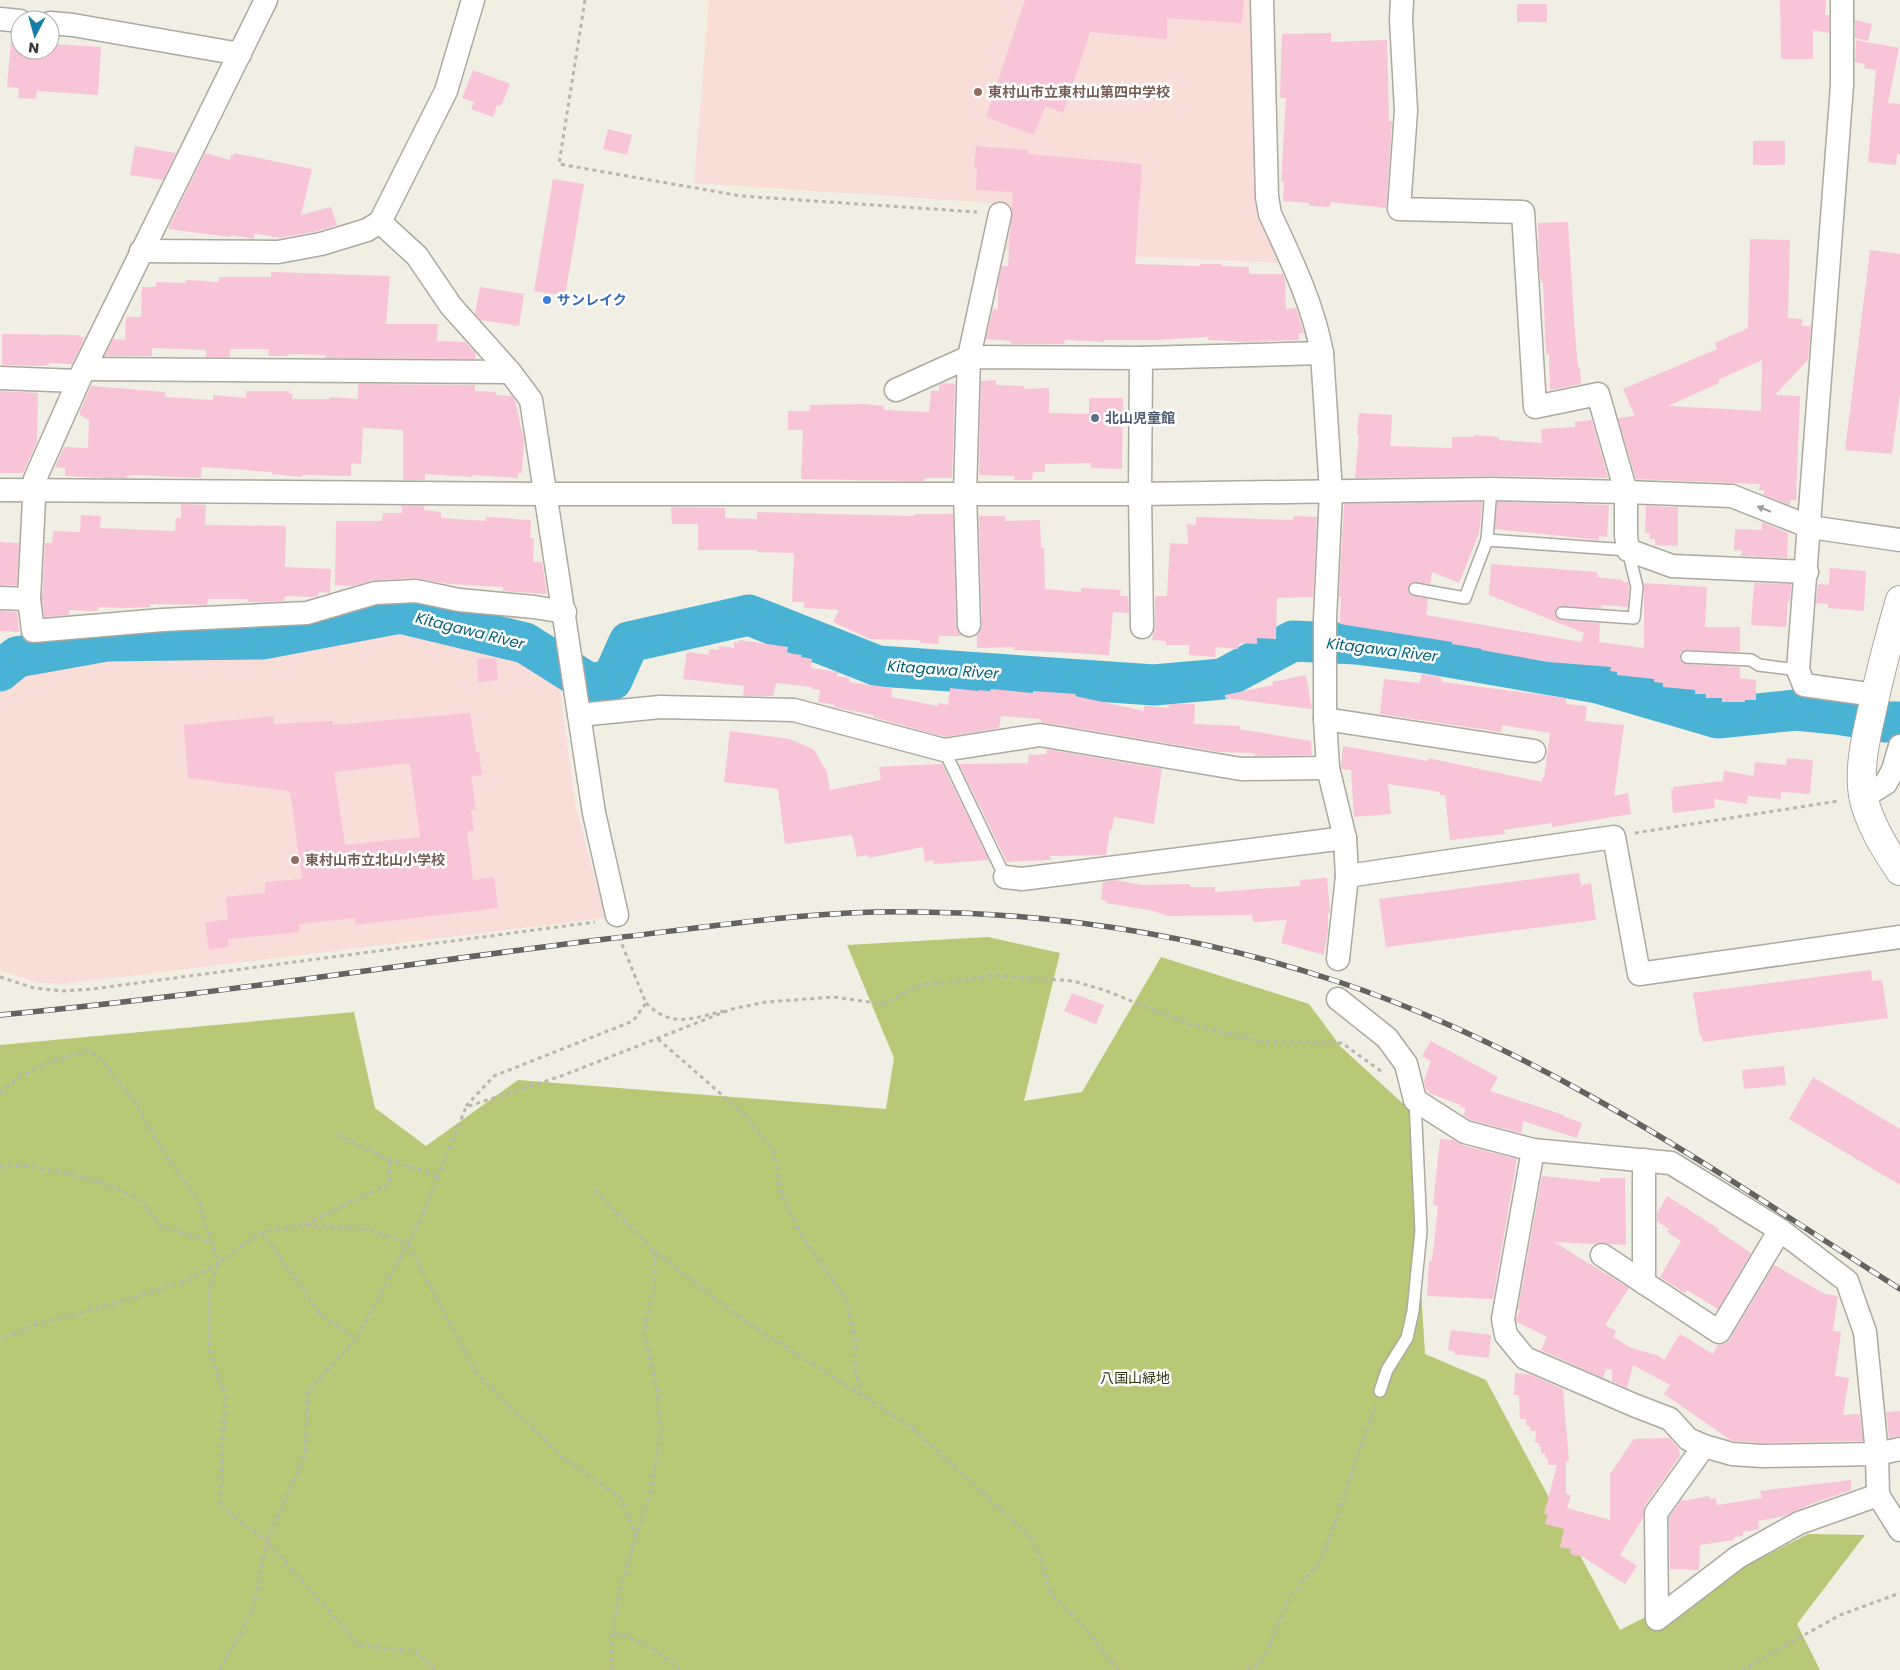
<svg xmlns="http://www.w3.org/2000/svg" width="1900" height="1670" font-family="Poppins,'Noto Sans JP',sans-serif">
<rect width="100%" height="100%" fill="#f1eee4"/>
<g fill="#f8ddd8">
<polygon points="709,0 1250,0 1262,219 1281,263 1000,250 1009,204 694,183"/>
<polygon points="399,623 521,650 558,675 575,803 605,918 62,984 35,982 2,971 0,967 0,681 24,665 263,651"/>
</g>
<polygon fill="#b8c876" points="988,937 1060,953 1024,1101 1082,1092 1161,957 1309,1004 1341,1047 1410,1110 1425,1354 1486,1380 1620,1630 1808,1534 1865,1535 1797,1624 1820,1670 0,1670 0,1045 354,1012 375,1108 426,1146 518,1080 886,1109 894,1058 847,945"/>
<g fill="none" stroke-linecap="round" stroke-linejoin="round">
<polyline stroke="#4ab3d5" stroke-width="41" points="0,671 17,657 106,641 262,639 400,613 525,643 590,684 612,680 629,642 749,615 878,666 1154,685 1222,679 1293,641 1356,644 1426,653 1598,683 1718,718 1796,710 1836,714 1886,722 1900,722"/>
</g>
<g fill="#f8c4d8" fill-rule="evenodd">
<polygon points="1025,0 1244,0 1242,23 1167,18 1167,39 1090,32 1063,113 1045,106 1034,135 986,117"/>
<polygon points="1780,0 1826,0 1825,15 1829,15 1829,33 1813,30 1813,59 1781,59"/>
<rect x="1517" y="4" width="30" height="18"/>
<polygon points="1855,20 1872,24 1868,41 1855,38"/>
<polygon points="1331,33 1331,42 1387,40 1389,121 1392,121 1386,208 1331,202 1330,207 1309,206 1309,203 1283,201 1284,182 1281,182 1286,98 1280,98 1282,34"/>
<polygon points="1856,40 1899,48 1888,103 1900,104 1900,154 1897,154 1896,165 1868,162 1876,70 1864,68 1865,64 1855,62"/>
<polygon points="11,41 20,42 20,50 50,50 50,44 101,47 98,95 37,91 36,99 18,98 19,88 7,87"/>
<polygon points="473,70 510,84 501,106 497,105 493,117 471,109 474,102 462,98"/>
<polygon points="608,129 632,135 627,155 603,149"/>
<rect x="1753" y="141" width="32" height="24"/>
<polygon points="135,146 176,153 163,180 130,175"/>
<polygon points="976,146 1029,150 1027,154 1142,164 1135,264 1200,266 1200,264 1221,264 1221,266 1249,267 1249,274 1283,274 1285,280 1286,309 1296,308 1304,333 1299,333 1299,340 1245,342 1208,340 1208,337 1154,340 1104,340 1104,342 1065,340 1064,344 1011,344 1011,341 986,339 993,309 998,310 998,283 1002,266 1008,266 1013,192 976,190 977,169 974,168"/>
<polygon points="205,153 230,160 231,155 233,156 234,153 312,169 301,215 331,207 337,225 318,231 279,238 254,233 254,239 231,235 231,237 168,229"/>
<polygon points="553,179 584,184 565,296 534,291"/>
<polygon points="1568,222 1575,333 1578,367 1580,367 1581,384 1550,390 1549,354 1546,354 1543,283 1541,283 1539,265 1538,223"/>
<path d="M1750 239 1790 240 1788 318 1802 319V326H1811L1808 360 1775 395 1800 396 1796 500H1790V505L1764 495V490H1759L1760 484 1636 479 1618 418 1635 416 1623 389 1717 349 1715 343 1748 328ZM1762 360 1761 411 1668 406 1719 383 1718 380Z"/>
<polygon points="1870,250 1900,254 1900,394 1892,454 1845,450"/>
<polygon points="271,272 390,276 386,324 438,324 437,341 465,342 476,353 475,359 325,358 325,355 288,354 288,356 268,356 269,349 230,349 230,357 206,357 206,350 152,348 152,356 105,356 113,339 125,340 126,317 141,317 142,287 156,287 156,282 186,283 186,280 219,282 219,277 271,277"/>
<polygon points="480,287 524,294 519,326 481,320 475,314"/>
<polygon points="2,334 80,335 80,337 85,337 72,364 49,363 49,365 39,366 2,365"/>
<polygon points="996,380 996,385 1024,386 1024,389 1049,388 1049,413 1089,414 1089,398 1123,398 1122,469 1091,468 1091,463 1045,464 1045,472 1033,472 1032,480 1014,480 1014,476 979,475 981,381"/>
<polygon points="943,383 955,384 952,478 925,478 924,481 801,479 803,430 788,430 788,411 810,411 810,405 863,404 884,406 884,410 929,412 931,391 939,391 939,385"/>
<polygon points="358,384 475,385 475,391 496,392 496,395 512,396 515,401 524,440 522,473 518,473 518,478 472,475 472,477 425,474 425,480 403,480 403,430 363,428 361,464 351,463 351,476 302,475 302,477 272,474 272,472 202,467 201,478 135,475 127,476 127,478 106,478 65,476 65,468 55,467 64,447 88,448 89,420 80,415 80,411 91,386 165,392 165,397 213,400 213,395 246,398 246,391 289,391 289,394 293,394 292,399 330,399 330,397 358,399"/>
<polygon points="0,391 38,393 37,442 23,473 0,473"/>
<polygon points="1359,413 1392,415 1390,446 1452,448 1452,437 1474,437 1474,435 1499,437 1499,440 1542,443 1541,429 1575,427 1575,422 1592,420 1608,478 1491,476 1355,478 1359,435 1357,435"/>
<polygon points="1482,502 1480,528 1479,528 1479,533 1459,583 1432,572 1430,584 1416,582 1409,585 1408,591 1411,595 1428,599 1426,615 1581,642 1584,633 1489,595 1491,564 1597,572 1597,577 1623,580 1623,582 1628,582 1629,588 1628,607 1601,605 1601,608 1562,606 1556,609 1556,617 1561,620 1600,623 1599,642 1644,648 1644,583 1707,587 1705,627 1740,627 1740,652 1687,650 1680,653 1680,660 1687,664 1740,667 1740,678 1756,680 1756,700 1745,700 1745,702 1722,702 1722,698 1706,698 1706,694 1695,694 1695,690 1663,687 1663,683 1654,682 1654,679 1617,675 1617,672 1610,671 1611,667 1548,662 1481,650 1482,649 1452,644 1452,642 1340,624 1341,597 1339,597 1344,504"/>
<polygon points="1497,502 1609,505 1607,537 1599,536 1599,540 1495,529"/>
<polygon points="181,504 206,505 205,525 286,526 285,567 331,569 330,593 319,592 318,596 313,597 285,596 284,601 260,602 248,602 248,599 208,599 207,605 150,604 150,607 125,608 98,607 98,611 69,610 69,615 44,617 42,599 45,543 52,543 53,531 80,532 81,515 101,516 100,528 175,531 176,518 181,518"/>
<polygon points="402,506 424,506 424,510 441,512 441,518 486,521 486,517 531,520 530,538 534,538 533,562 542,562 547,594 503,591 503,587 449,584 415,578 374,580 353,586 335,585 336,521 382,521 383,513 402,513"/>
<polygon points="1646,506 1678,507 1678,546 1655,545 1655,539 1650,539 1650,533 1645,533"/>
<polygon points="671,507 725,508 725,518 757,519 757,512 914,516 914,514 953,514 956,625 958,631 962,636 939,636 939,644 920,643 920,640 870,639 833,622 839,610 804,608 804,602 792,602 794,553 757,552 757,550 698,550 698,524 672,524"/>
<polygon points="979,516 1005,516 1005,521 1040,520 1041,548 1044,548 1045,589 1081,592 1081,588 1121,590 1120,596 1128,596 1129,613 1113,612 1109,655 1014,650 1014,647 977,648 977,636 976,636 980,632 982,625"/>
<polygon points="1294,516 1317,517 1313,597 1277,598 1276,639 1257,638 1257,644 1239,643 1238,649 1216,647 1215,657 1189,655 1189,645 1166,645 1166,641 1152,640 1155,627 1155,596 1167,596 1170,543 1188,544 1187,524 1196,525 1196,517 1293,520"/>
<polygon points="1762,522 1788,533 1787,558 1741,556 1742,550 1734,550 1735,529 1762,530"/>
<polygon points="0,542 19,543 17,585 0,585"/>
<polygon points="1830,568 1866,571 1864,611 1828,608 1828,604 1816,603 1818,584 1829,585"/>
<polygon points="1754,583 1791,584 1790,601 1788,601 1786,627 1751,625"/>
<polygon points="0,611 17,612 19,632 0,631"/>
<polygon points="739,640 788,647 787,653 802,655 801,657 812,659 811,668 838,672 837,676 850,678 849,682 892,688 891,697 938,706 938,703 948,705 950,688 978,691 979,690 990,691 991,689 1033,693 1033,691 1076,694 1075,696 1144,711 1144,706 1169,708 1169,704 1195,704 1194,724 1240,726 1239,729 1311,741 1312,755 1255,756 1255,753 1220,752 1041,722 1041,719 1001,716 999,728 945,737 873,717 873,715 834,707 835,705 818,702 820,690 812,689 812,687 776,683 773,696 743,696 744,686 683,679 687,652 708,655 710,649 719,650 719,646 734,648 734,642 739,643"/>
<polygon points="496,658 498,680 478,682 477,659"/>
<polygon points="1422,674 1440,677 1442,682 1566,698 1566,704 1587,706 1585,721 1624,725 1614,796 1628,793 1631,814 1552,827 1552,823 1504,830 1505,834 1450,840 1445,795 1440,795 1440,792 1388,784 1391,814 1354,817 1351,770 1342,769 1341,766 1343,746 1428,761 1428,758 1542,782 1542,777 1544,778 1550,733 1502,725 1501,732 1380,714 1384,679 1420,683"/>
<polygon points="1306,675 1312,709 1225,698 1225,695 1273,685 1272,682"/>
<path d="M470 713 476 752H479L482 775 471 776 476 810H471L474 830 467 832 473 880 494 877 498 908 356 925 355 918 299 924 300 932 228 939 229 947 209 950 205 923 228 919 226 897 265 893V882L302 879 290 791 188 778 184 725 274 716V724L333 721V725ZM410 763 420 837 345 845 334 772Z"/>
<polygon points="730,731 790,739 814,750 827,772 830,790 881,780 879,767 942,764 989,860 934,864 933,860 925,862 923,847 869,858 868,855 857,857 852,835 785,844 778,789 724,782"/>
<polygon points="1046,749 1162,769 1154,824 1114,817 1112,830 1110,829 1106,855 1050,856 1051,860 1007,862 959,764 1028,763 1029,755 1047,754"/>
<polygon points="1787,758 1813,760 1810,794 1781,792 1781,799 1748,796 1747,804 1714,799 1715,808 1673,813 1671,790 1673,790 1673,787 1723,781 1724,771 1753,776 1755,762 1786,765"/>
<polygon points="1579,873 1581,885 1591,883 1596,920 1386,947 1379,899"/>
<polygon points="1327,878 1330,910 1330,913 1328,913 1328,930 1324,955 1281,943 1287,920 1253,922 1252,915 1168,916 1154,911 1106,903 1107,901 1101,900 1103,882 1115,880 1142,885 1190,884 1190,887 1215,887 1215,892 1300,886 1300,880"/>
<polygon points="1871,970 1872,981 1882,980 1888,1018 1703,1042 1702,1036 1700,1036 1693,993"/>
<polygon points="1072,993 1104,1005 1096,1024 1064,1011"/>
<polygon points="1431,1041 1498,1077 1490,1091 1564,1115 1563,1116 1582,1123 1577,1138 1523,1121 1521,1133 1470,1120 1463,1115 1466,1109 1460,1107 1460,1105 1429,1093 1429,1091 1426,1090 1424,1081 1431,1061 1422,1056"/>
<polygon points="1784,1066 1786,1085 1744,1089 1742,1070"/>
<polygon points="1813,1077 1900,1129 1900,1185 1789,1119"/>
<polygon points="1440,1139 1453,1140 1462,1145 1517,1159 1493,1299 1427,1296 1429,1261 1432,1261 1438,1206 1433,1205"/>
<polygon points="1542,1176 1600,1182 1600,1178 1625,1178 1626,1245 1610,1244 1602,1242 1595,1244 1554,1242 1629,1288 1605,1325 1616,1331 1613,1337 1631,1348 1657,1355 1664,1360 1680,1334 1713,1354 1718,1345 1725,1344 1730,1339 1774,1265 1825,1294 1838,1296 1833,1331 1841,1332 1835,1376 1849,1378 1843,1415 1860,1414 1863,1441 1762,1443 1734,1441 1729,1439 1664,1394 1670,1385 1633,1365 1627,1388 1612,1381 1612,1370 1606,1369 1603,1378 1541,1350 1547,1337 1517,1322 1516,1319 1520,1310 1518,1309"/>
<polygon points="1667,1196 1719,1229 1718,1231 1751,1253 1718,1309 1687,1290 1685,1293 1660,1277 1681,1241 1667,1232 1669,1229 1657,1221 1657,1214"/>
<polygon points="1451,1330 1491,1335 1489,1358 1454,1354 1455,1352 1448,1350"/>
<polygon points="1515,1373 1529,1374 1563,1389 1569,1461 1566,1461 1566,1494 1571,1495 1567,1508 1610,1520 1610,1474 1634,1439 1669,1438 1679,1449 1680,1456 1645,1505 1643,1518 1620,1555 1637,1566 1625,1584 1583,1557 1573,1555 1570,1553 1571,1549 1560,1547 1564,1529 1545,1524 1548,1515 1544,1514 1557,1465 1548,1465 1548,1458 1545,1458 1545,1453 1541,1453 1541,1446 1539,1447 1539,1443 1535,1443 1536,1431 1531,1431 1530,1427 1526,1425 1526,1419 1520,1419 1519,1395 1514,1395"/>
<polygon points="1900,1411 1900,1436 1889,1438 1886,1412"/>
<polygon points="1851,1480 1851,1490 1811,1504 1784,1516 1758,1521 1759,1529 1743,1532 1743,1536 1734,1537 1734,1540 1700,1545 1699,1570 1670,1569 1669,1517 1682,1499 1683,1501 1709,1496 1710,1499 1716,1498 1717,1505 1762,1498 1760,1491"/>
</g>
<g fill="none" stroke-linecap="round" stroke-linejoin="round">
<g stroke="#aca99f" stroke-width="14">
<g id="service">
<polyline points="1487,540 1491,489"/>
<polyline points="1415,589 1465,598 1487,540 1628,550 1637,587 1634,618 1562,613"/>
<polyline points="1687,657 1751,660 1759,665 1798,670"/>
<polyline points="944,750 1005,877"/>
<polyline points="1380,1391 1387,1370 1407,1338 1413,1311 1421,1231 1415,1100"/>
</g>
</g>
<g stroke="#aca99f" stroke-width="25">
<g id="minor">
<polyline points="266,0 84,369 35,479 29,599 33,631 162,620 307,613 375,593 416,591 459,600 534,607 565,612"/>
<path d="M1262 0 1267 197 1270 214C1291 259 1313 304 1322 353L1331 492 1325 619V719L1328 768 1345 838 1347 876"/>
<polyline points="1402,0 1401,19 1406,111 1399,209 1523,212 1535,407 1598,394 1626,492 1626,536 1628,550 1672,566 1807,572"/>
<polyline points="1842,0 1842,85 1798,670 1804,685 1875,695"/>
<polyline points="0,19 20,21"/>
<polyline points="50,23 73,25 240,54"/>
<polyline points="380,222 417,256 451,306 510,372 531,400 594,813 617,915"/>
<polyline points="141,251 278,252 321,244 367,230 380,222 446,91 473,0"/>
<polyline points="1141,358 1322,353"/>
<polyline points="84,369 510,372"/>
<polyline points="0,378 78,381"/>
<polyline points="896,390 969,357 1141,358 1140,494 1142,627"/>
<polyline points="0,490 547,494 1140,494 1491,489 1626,492 1732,496 1810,527 1900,540"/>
<polyline points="0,598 29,599"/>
<polyline points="969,625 965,493 969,357 1000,214"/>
<polyline points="579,715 660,707 794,710 944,750 1040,735 1241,769 1328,768"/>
<polyline points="1325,719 1534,751"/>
<polyline points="1864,797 1886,783 1893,770 1900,746"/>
<polyline points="1005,877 1022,879 1345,838"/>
<polyline points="1338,959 1347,876 1614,837 1639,974 1900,937"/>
<polyline points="1338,999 1387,1038 1406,1064 1415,1100 1465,1132 1533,1150 1671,1163 1780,1230 1847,1281 1865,1332 1877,1454 1878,1495 1900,1530"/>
<polyline points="1533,1150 1503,1319 1506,1335 1525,1358 1636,1406 1670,1419 1688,1439 1704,1446 1732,1454 1762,1456 1877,1454 1900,1449"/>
<polyline points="1602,1255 1719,1332 1780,1230"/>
<polyline points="1644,1283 1644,1160"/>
<polyline points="1704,1446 1656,1513 1657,1619 1738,1557 1799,1523 1878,1495"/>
</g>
</g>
<g stroke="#aca99f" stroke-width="30">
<path id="tertiary" d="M1900 600C1889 638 1879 677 1871 715 1865 741 1859 769 1863 795 1868 822 1885 849 1900 871"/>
</g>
<g stroke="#b9b6ae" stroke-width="3" stroke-dasharray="4 4" stroke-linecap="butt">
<polyline points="585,0 559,164 741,196 977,212"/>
<polyline points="1635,833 1838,801"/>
<polyline points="0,977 34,988 63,991 92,989 595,922"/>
<path d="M646 1003C672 1029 692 1018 724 1011"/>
<polyline points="658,1039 745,1115 773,1150 782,1196 800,1233 846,1300 856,1342 854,1358 861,1395"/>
<polyline points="0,1093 19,1077 51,1061 89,1050 103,1061 133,1100 170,1162 198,1199 218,1263 188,1280 120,1302 35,1325 0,1339"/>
<polyline points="466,1106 494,1076 633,1021 646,1003 619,937"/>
<polyline points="337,1135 390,1160 438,1176"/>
<polyline points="0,1167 23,1165 69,1174 105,1184 138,1198 162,1227 199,1238 212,1243"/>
<polyline points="595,1190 655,1252 655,1284 644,1333 657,1390 661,1431 651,1490 636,1535"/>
<polyline points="305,1224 389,1184 390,1160"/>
<polyline points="262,1232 322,1316 356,1339"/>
<polyline points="655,1252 745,1321 910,1426 1031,1537 1042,1562 1050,1592 1084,1627 1118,1670"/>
<polyline points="220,1670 253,1610 267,1541 220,1506 225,1395 209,1350 209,1289 218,1263 262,1232 303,1225 368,1229 408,1244 476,1373 563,1458 620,1497 636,1536 619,1595 612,1631 648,1645 680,1670"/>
<polyline points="435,1670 416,1651 360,1646 267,1541 305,1454 308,1391 356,1339 421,1219 466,1107 564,1075 732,1009 766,1002 834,997 883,1004 921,984 954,982 995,975 1073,981 1104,990 1189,1024 1264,1042 1342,1043 1382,1072"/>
<polyline points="612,1670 612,1631"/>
<polyline points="1247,1670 1264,1658 1291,1595 1322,1560 1375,1406"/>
<polyline points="1742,1670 1840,1615 1900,1593"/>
</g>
<use href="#service" stroke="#fff" stroke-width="11"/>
<use href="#minor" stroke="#fff" stroke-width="22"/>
<use href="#tertiary" stroke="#fff" stroke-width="28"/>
<g stroke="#64635d" stroke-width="5.5">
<path id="rail" d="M0 1015C203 996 404 964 606 939 709 927 812 910 916 912 1059 913 1203 937 1339 982 1543 1050 1720 1174 1900 1289"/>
</g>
<use href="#rail" stroke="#fff" stroke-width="4" stroke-dasharray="11" stroke-linecap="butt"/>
</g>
<defs><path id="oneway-solid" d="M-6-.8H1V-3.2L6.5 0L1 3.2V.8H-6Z" transform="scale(1.25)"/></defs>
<use fill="#9c9c9a" href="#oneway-solid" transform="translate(1764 509) rotate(-158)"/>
<g fill="#8d6e63" stroke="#fff" stroke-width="2">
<circle cx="978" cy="92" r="5"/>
<circle cx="295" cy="860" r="5"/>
</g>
<circle fill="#3f7fe0" stroke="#fff" stroke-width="2" cx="547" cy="300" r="5"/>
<circle fill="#5c6f8a" stroke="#fff" stroke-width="2" cx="1095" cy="418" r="5"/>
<g text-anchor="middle" stroke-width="5" stroke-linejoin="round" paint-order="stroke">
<g font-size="14" font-weight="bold" fill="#785e54" stroke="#fff" text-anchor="start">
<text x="988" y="97">東村山市立東村山第四中学校</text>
<text x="305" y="865">東村山市立北山小学校</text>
</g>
<g font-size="14" font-weight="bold" fill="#366cbe" stroke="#fff" text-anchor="start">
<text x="557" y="305">サンレイク</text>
</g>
<g font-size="14" font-weight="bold" fill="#4e5e75" stroke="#fff" text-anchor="start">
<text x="1105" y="423">北山児童館</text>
</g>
<g font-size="14" fill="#2f3512" stroke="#fff">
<text x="1135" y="1383">八国山緑地</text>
</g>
<g font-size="15" font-style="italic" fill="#086178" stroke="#fff">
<text transform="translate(470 631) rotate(14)" y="5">Kitagawa River</text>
<text transform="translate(1382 650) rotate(7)" y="5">Kitagawa River</text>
<text transform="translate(943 670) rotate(4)" y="5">Kitagawa River</text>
</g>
</g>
<g transform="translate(35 35) rotate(186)"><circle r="24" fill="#ffffff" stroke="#b0afae"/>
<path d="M0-4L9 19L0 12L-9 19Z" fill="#167da7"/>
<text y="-8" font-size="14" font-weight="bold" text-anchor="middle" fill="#393834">N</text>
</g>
</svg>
